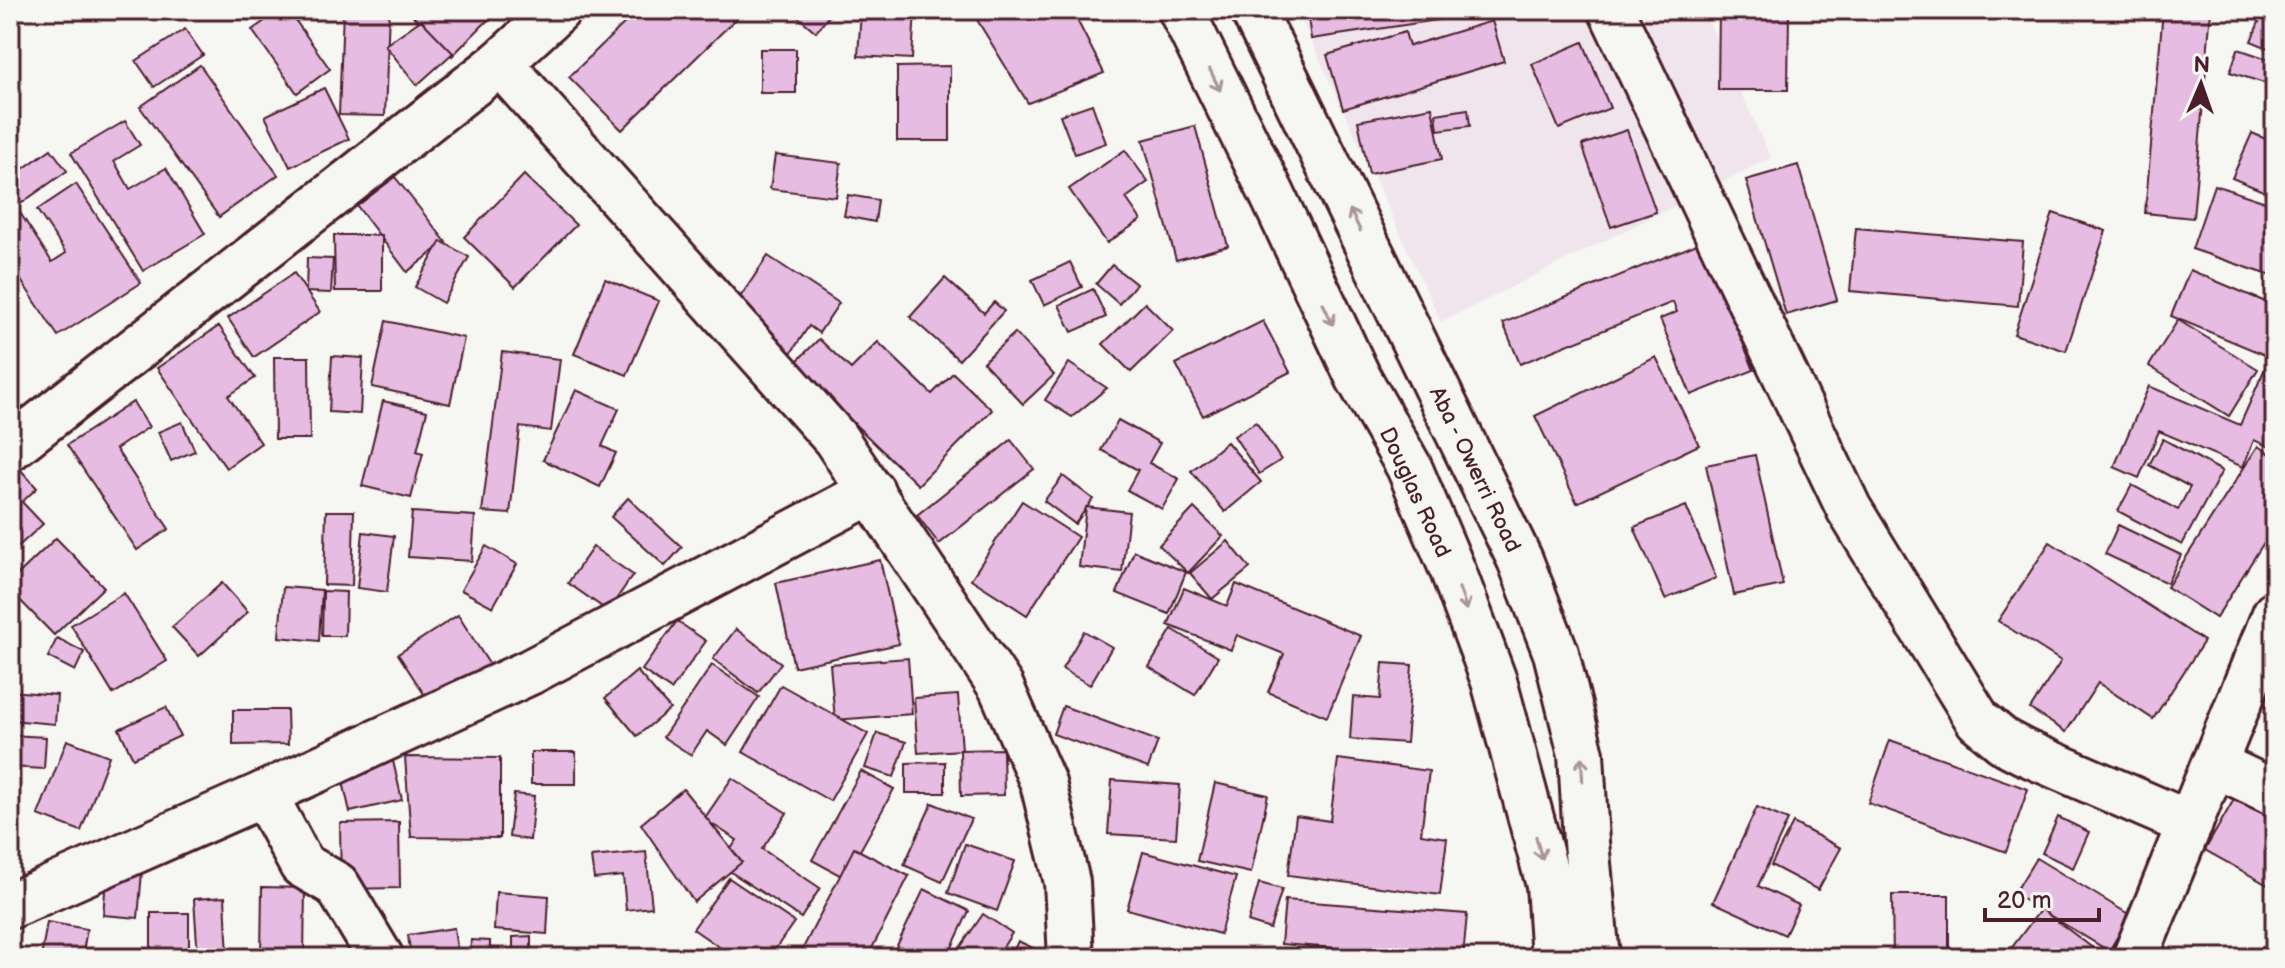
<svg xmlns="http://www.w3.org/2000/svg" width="2285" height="968" font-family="'Balsamiq Sans',sans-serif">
<rect width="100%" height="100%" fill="#f6f6f2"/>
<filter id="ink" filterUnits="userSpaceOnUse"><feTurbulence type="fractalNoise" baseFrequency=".0125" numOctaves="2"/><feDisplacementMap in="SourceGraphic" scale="16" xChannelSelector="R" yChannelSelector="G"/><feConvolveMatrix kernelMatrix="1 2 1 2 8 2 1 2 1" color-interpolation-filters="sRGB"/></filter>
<g filter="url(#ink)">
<polygon fill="#f1e5ed" points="1297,10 1703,10 1771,158 1441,322"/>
<g fill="#e6bce2" stroke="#4a1f2b" stroke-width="2">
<polygon points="280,10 288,10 330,69 297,93 252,30"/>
<polygon points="343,10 389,10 385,116 339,115"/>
<polygon points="407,10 498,10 452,56"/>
<polygon points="638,10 745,10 622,130 569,77"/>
<polygon points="790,10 834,10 816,32"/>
<polygon points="861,10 915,10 912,59 858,56"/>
<polygon points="971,10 1072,10 1104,73 1028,103"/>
<polygon points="1307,10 1437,10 1438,20 1311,39"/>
<polygon points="1719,10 1789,10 1788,90 1718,90"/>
<polygon points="2163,10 2211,10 2193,218 2145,213"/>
<polygon points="2264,10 2275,10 2275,51 2251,41"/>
<polygon points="421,20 453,53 417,85 385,45"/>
<polygon points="1492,21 1504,61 1343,109 1327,55 1405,32 1409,46"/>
<polygon points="185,29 203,55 154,87 136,61"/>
<polygon points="1583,42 1610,108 1559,129 1532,64"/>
<rect x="760" y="49" width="36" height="44"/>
<polygon points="2238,49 2274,61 2267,84 2230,72"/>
<polygon points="200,65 278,175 219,217 140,107"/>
<polygon points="950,66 950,141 897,141 897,67"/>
<polygon points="324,88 349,139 290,167 265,116"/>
<polygon points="1092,104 1106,143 1075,154 1060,115"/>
<polygon points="1432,107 1442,159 1369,174 1358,121"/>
<polygon points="1468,109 1470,126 1438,130 1436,114"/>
<polygon points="125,121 140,145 114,161 130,189 166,168 205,234 143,271 71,153"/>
<polygon points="1195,126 1228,246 1176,260 1143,140"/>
<polygon points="1627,130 1656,212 1611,227 1582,145"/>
<polygon points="2252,133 2275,143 2275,196 2232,178"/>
<polygon points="51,149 67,171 10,211 10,178"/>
<polygon points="1125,150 1148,182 1126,198 1141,220 1107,243 1069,189"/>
<polygon points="775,155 841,163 836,197 770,189"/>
<polygon points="1798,165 1837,300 1786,315 1746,180"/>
<polygon points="524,175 576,225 515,287 464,237"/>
<polygon points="395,177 446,242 407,272 357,206"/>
<polygon points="76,184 141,283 58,336 10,264 10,212 17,208 52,262 66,253 37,210"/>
<polygon points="2214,185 2275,205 2275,277 2192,249"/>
<polygon points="848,195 878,200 875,222 844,216"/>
<polygon points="2053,213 2106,231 2066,351 2014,334"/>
<polygon points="1856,228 2023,242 2018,306 1850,291"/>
<polygon points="334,235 382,235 382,291 335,291"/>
<polygon points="441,241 469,257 443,303 415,287"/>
<polygon points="1702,242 1754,370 1691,395 1660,319 1677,312 1673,302 1520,364 1503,323"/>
<polygon points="768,256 839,303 819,333 809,326 791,353 730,312"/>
<polygon points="307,258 333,259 331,293 306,292"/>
<polygon points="1070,262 1082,287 1044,305 1032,280"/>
<polygon points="1112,265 1136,284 1119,304 1096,284"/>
<polygon points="2190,270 2275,306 2275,449 2254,440 2243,467 2159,431 2139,478 2114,467 2149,386 2240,425 2270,357 2171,316"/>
<polygon points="294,273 320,312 254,357 228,318"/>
<polygon points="945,278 984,313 994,302 1004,311 959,360 910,317"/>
<polygon points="605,279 659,301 627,375 574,354"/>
<polygon points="1093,289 1106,317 1072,332 1059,305"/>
<polygon points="1145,303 1173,331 1131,372 1103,344"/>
<polygon points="2178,320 2258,369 2229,416 2149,366"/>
<polygon points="386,321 464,338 450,404 372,387"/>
<polygon points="1263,321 1290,372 1203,416 1176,364"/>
<polygon points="219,326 255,378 228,396 261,443 226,468 157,368"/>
<polygon points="1015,333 1054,375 1023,404 983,362"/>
<polygon points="819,339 851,369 878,342 932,394 953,373 992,410 918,485 793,365"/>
<polygon points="502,352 560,359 551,431 520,427 510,514 482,512"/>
<polygon points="332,356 363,358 360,414 329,412"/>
<polygon points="274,357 309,357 310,439 275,439"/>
<polygon points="1656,357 1699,445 1577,503 1535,416"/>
<polygon points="1069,363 1107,388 1072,417 1045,400"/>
<polygon points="576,390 619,409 602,446 616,453 600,487 543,460"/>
<polygon points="383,401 427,411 417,451 423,453 411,498 362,486"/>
<polygon points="133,402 149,427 116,449 169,529 137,550 67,445"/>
<polygon points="1118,420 1160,443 1149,463 1179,479 1162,509 1127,490 1138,470 1101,450"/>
<polygon points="182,422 195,451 171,461 158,432"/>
<polygon points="1256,422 1281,460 1259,474 1234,436"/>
<polygon points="2163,439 2222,471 2182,545 2118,511 2132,485 2178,510 2190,487 2149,465"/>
<polygon points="1011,440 1034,469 939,544 917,515"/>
<polygon points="1227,442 1261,482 1225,512 1191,471"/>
<polygon points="2258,446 2275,457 2275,525 2216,618 2167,587"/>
<polygon points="1755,455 1783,585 1734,595 1706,465"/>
<polygon points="19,468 37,488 22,502 43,524 10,554 10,476"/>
<polygon points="1063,476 1093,499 1075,524 1044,501"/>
<polygon points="628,498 682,547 665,566 611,517"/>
<polygon points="1022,501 1078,537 1027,615 971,579"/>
<polygon points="1686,506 1716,578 1665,599 1634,527"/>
<polygon points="1086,507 1129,512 1122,572 1079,567"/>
<polygon points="1194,508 1223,536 1188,573 1159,545"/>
<polygon points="326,511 354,511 352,586 324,585"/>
<polygon points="412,512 475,516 472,561 408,557"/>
<polygon points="2118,525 2181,555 2167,583 2105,554"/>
<polygon points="363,532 394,536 387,592 357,588"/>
<polygon points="56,538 104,587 54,635 10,590 10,582"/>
<polygon points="1228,541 1250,568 1212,599 1190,573"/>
<polygon points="2050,542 2204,641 2153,719 2098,683 2066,732 2030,709 2061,661 1998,621"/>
<polygon points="486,546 517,564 493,607 461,590"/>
<polygon points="593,547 633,575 608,611 568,583"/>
<polygon points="1134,551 1186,572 1169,614 1117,593"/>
<polygon points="880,560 899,644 794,667 776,583"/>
<polygon points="222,583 248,612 199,656 172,627"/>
<polygon points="1236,584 1361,636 1327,717 1268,692 1284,654 1237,635 1231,650 1168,625 1184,588 1227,606"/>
<polygon points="283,587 322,590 319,641 279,637"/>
<polygon points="323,591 346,592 345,636 322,636"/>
<polygon points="124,593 167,661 113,694 71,625"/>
<polygon points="458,615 493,670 433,708 398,654"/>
<polygon points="677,621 706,641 671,690 642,670"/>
<polygon points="736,629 781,663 758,693 713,659"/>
<polygon points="1172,629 1218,657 1195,695 1149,667"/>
<polygon points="1084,631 1112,647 1090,685 1062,669"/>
<polygon points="57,638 84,652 75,671 48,657"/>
<polygon points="908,658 912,714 835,720 830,664"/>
<polygon points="1383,663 1412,665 1406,743 1350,739 1353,697 1380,699"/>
<polygon points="712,665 759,697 727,745 707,731 691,755 663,737"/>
<polygon points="637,671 670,709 637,736 605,698"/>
<polygon points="781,685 868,734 830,801 743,752"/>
<polygon points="2275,688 2275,711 2266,707"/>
<polygon points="10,691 57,695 55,724 10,720"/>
<polygon points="958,695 962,750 918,753 914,698"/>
<polygon points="1063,706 1158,741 1148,768 1053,734"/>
<polygon points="166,707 180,736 133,758 119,729"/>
<polygon points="233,710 287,710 288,744 233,745"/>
<polygon points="877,733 906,742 894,777 865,768"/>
<polygon points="10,735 46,737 44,769 10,767"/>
<polygon points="67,740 109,756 81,831 38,815"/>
<polygon points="1890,740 2028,789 2006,852 1868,803"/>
<polygon points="1003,749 1004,795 961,796 960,750"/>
<rect x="531" y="752" width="45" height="32"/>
<polygon points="405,757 500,758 500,838 411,837"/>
<polygon points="1338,759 1429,771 1421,834 1447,838 1440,895 1288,875 1296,816 1330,821"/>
<polygon points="393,761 402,800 350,812 341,773"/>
<polygon points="945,762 945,793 906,793 906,763"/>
<polygon points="861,771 894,789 845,878 812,860"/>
<polygon points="732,778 787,813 762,849 820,888 801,918 720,865 737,840 704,819"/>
<polygon points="1112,780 1180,785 1176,838 1108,834"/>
<polygon points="2245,780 2275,798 2275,889 2205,850"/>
<polygon points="1215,783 1268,795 1251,873 1197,861"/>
<polygon points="683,789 742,862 694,902 641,824"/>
<polygon points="514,794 534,796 530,840 509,837"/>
<polygon points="932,803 971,819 942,882 904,865"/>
<polygon points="1757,807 1788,820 1758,886 1799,905 1785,935 1713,902"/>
<polygon points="2058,817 2089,832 2073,868 2042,853"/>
<polygon points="399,822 400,888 341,889 340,823"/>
<polygon points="1793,823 1841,848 1818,890 1771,865"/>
<polygon points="965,844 1015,861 997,911 948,893"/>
<polygon points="854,848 909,876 867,958 798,958"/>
<polygon points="646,852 652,907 626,910 623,876 594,879 591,857"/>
<polygon points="1143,852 1236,877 1220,934 1127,909"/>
<polygon points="2036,858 2130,915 2109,951 2014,894"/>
<polygon points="107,869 142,872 138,918 103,915"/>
<polygon points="729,878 794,922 769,958 735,958 693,929"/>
<polygon points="1259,883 1282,889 1270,929 1248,922"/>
<polygon points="262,887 305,888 304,958 261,958"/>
<polygon points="924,889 969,911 947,958 891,958"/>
<polygon points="496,892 549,896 547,934 494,930"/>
<polygon points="1892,895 1949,895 1949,958 1893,958"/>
<polygon points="225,897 228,958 198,958 194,899"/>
<polygon points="1285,900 1467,914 1463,958 1359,958 1360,950 1281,944"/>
<polygon points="2041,909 2106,958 2004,958"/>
<rect x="151" y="913" width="38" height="43"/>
<polygon points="983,914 1012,933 996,958 959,958 955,955"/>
<polygon points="47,922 87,929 82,958 41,958"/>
<polygon points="454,928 458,958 411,958 408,935"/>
<polygon points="531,936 531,958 513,958 513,937"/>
<polygon points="2275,936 2275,958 2268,958 2260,950"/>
<polygon points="471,940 490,941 490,958 470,958"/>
<polygon points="1018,941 1054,958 1010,958"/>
<polygon points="101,950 145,954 145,958 101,958"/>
</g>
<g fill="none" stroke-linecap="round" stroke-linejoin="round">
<g stroke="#4a1f2b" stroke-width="50">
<g id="minor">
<polyline points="1611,10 1849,509 1978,720 2003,741 2024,752 2190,824"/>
<polyline points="500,63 835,438 1001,687 1043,783 1067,882 1071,958"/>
<polyline points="10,448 500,63 558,10"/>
<polyline points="2214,764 2275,793"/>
<polyline points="264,794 302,865 337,885 381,958"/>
<polyline points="10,906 264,794 530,672 872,491"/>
<polyline points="2135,958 2275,614"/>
</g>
</g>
<g stroke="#4a1f2b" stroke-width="50">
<g id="trunk">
<polyline points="1181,10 1272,194 1358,377 1409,467 1453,571 1494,681 1549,885 1554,958"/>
<polyline points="1253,10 1520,560 1556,653 1581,754 1586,842 1597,958"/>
</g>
</g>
<use href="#minor" stroke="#f6f6f2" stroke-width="44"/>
<use href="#trunk" stroke="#f6f6f2" stroke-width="44"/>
</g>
<defs><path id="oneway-shaft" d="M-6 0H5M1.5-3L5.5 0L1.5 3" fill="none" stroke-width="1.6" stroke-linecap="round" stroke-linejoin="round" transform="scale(2)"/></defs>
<g stroke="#a99598">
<use href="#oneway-shaft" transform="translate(1215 80) rotate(64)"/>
<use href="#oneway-shaft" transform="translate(1355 220) rotate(-116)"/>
<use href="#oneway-shaft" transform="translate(1328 314) rotate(65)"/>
<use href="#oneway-shaft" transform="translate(1463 599) rotate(70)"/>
<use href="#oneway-shaft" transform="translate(1582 769) rotate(-93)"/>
<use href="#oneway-shaft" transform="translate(1539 848) rotate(75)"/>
</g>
</g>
<g text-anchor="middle" stroke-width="8" stroke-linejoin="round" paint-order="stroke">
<g font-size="22" fill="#4a1f2b" stroke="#f6f6f2">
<text transform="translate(1476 469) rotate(64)" y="8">Aba - Owerri Road</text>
<text transform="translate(1416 492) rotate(65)" y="8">Douglas Road</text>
</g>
</g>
<rect width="2285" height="968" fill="none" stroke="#f6f6f2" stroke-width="40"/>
<rect x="20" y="20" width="2245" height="928" fill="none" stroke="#4a1f2b" stroke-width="3" filter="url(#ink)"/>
<g transform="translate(2201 84) rotate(2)" stroke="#f6f6f2" stroke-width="6" paint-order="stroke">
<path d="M0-6L14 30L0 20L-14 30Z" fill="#4a1f2b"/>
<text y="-12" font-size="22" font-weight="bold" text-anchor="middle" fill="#4a1f2b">N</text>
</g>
<path d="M1985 908v12h114v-12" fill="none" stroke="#4a1f2b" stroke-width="4"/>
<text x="1997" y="908" font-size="24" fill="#4a1f2b" stroke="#f6f6f2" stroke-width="6" paint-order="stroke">20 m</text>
</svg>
